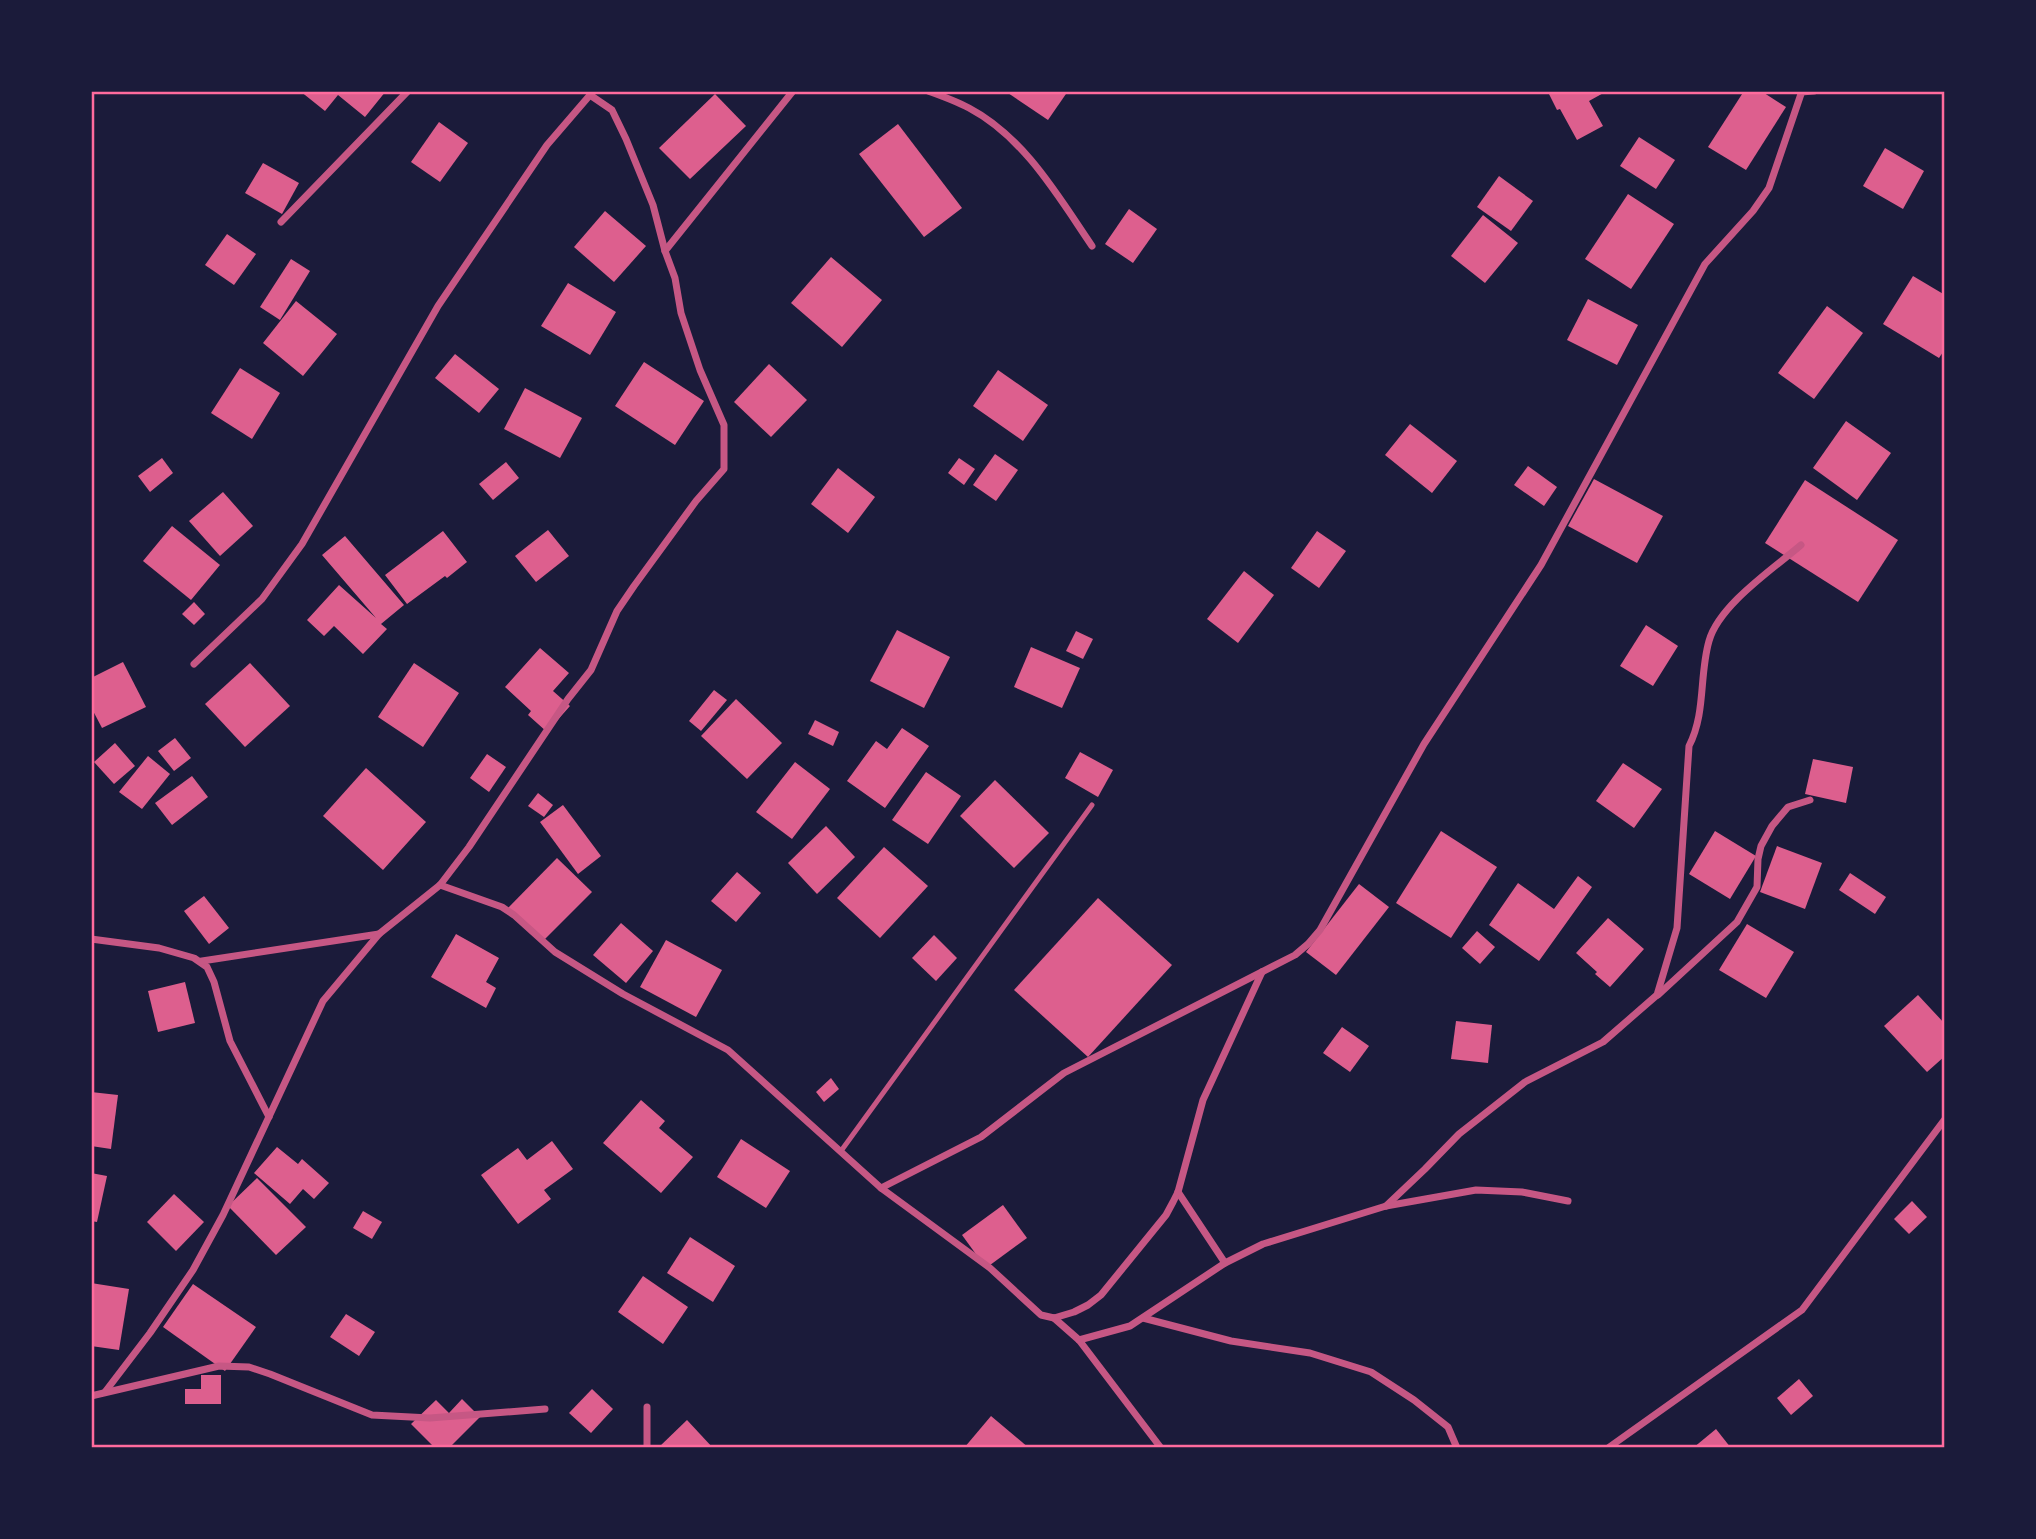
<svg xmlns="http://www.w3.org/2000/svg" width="2036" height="1539" font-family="'Fira Sans Condensed',sans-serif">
<rect width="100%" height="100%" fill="#1b1b3a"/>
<g fill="#dd5f8e">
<polygon points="300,91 386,91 365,117 338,95 325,111"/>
<polygon points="1005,91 1068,91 1048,120"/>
<polygon points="1549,91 1607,91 1589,101 1603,126 1577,140 1560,109 1557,110 1548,92"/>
<polygon points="1744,91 1761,91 1786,107 1746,170 1708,147"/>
<polygon points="715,94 746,126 690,179 659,148"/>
<polygon points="439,122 468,143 440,182 411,162"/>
<polygon points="898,124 962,208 924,237 859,154"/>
<polygon points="1639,137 1675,160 1656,189 1620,166"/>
<polygon points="1885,148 1924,171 1903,209 1863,186"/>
<polygon points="263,163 299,183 282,214 245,193"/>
<polygon points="1499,176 1533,201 1511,231 1477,207"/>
<polygon points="1628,194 1674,224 1631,289 1585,259"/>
<polygon points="1129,209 1157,229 1133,263 1105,244"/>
<polygon points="605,211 646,246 614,282 574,247"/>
<polygon points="1483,215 1518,243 1485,283 1451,256"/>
<polygon points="227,234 256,254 234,285 205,265"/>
<polygon points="831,257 882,300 842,347 791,303"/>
<polygon points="291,259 310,271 280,320 260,307"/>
<polygon points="1913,276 1945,295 1945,349 1939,358 1883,324"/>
<polygon points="568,283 616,312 590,355 541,326"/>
<polygon points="1588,299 1638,325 1617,365 1567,340"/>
<polygon points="296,301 337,334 303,376 263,343"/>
<polygon points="1827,306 1863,333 1814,399 1778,373"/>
<polygon points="455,354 499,389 479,413 435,378"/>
<polygon points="644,362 704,401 675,445 615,406"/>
<polygon points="769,364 807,400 771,437 734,402"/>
<polygon points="240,368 280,393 252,439 211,413"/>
<polygon points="998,370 1048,405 1023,441 973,406"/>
<polygon points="525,388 582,418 560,458 504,429"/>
<polygon points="1846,421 1891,453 1857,500 1813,468"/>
<polygon points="1410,424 1457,461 1432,493 1385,455"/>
<polygon points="995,454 1018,470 996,501 973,485"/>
<polygon points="162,458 173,473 150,492 138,476"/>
<polygon points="959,458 975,469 964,485 948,473"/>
<polygon points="506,462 519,478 493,500 479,484"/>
<polygon points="1528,466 1557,487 1544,506 1514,485"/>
<polygon points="838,468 875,497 848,533 811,504"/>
<polygon points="1594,479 1663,516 1637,563 1568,526"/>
<polygon points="1805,480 1898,540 1858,602 1765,543"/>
<polygon points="223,492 253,526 220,556 189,521"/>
<polygon points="172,526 220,565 191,600 143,561"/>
<polygon points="548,530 569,556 536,582 515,556"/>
<polygon points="443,531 467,562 447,578 445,576 407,604 385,575"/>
<polygon points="1317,531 1346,551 1319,588 1291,568"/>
<polygon points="345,536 404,605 381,624 387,629 363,654 334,626 324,636 307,620 339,585 376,618 322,555"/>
<polygon points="1244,571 1274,595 1238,643 1207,619"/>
<polygon points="194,602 205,614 194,625 182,614"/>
<polygon points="1646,625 1678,646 1653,686 1620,666"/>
<polygon points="897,630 950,657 924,708 870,681"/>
<polygon points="1076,631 1093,639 1083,659 1066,651"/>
<polygon points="1031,647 1080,668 1062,708 1014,687"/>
<polygon points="540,648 569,673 553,691 570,706 547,732 528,715 531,711 505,687"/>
<polygon points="123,662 146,707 102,728 91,707 91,678"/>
<polygon points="250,663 290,706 245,747 205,704"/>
<polygon points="414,663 459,693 423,747 378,717"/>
<polygon points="714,690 727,700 701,731 689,721"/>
<polygon points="736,699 782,743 747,779 701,736"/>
<polygon points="815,720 839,732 833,746 808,734"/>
<polygon points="902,728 929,746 885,808 847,781 876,741 887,749"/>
<polygon points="175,738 191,758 174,771 158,751"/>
<polygon points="115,743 135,766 114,784 94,762"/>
<polygon points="1080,752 1113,770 1098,797 1065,778"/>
<polygon points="487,754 506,767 489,792 470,778"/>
<polygon points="148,756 170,774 142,809 119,792"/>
<polygon points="1813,759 1853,767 1846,803 1805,794"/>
<polygon points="795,762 830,789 792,839 756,812"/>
<polygon points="1623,763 1662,789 1634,828 1596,801"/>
<polygon points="366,768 426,822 383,870 323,816"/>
<polygon points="926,772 961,796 928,844 892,820"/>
<polygon points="192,776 208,797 172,825 155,803"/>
<polygon points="995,780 1049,833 1014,868 960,816"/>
<polygon points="538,793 553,805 544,817 528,806"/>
<polygon points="563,805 601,856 578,874 540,822"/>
<polygon points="826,826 855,857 817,894 788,863"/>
<polygon points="1441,831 1497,867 1451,938 1396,903"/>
<polygon points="1715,831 1756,856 1730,899 1689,874"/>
<polygon points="1777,846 1822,863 1805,909 1760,892"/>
<polygon points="884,847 928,886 880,938 837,898"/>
<polygon points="557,858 592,892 543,941 508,908"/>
<polygon points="737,872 761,893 736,922 711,901"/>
<polygon points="1850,873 1886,897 1875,914 1839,890"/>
<polygon points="1578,876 1592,887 1539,961 1489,925 1518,883 1554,909"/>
<polygon points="1359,884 1389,907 1336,975 1306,952"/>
<polygon points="204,896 229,928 209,944 184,911"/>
<polygon points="1098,898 1172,965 1088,1057 1014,990"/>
<polygon points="1608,918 1644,949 1610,987 1595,974 1597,972 1576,953"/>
<polygon points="621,923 653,951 626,983 593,955"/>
<polygon points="1747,924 1794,952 1766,998 1719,970"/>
<polygon points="1477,931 1495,947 1480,964 1462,948"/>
<polygon points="456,934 499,958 486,982 496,988 486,1008 431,977"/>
<polygon points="934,935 957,958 936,981 912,958"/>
<polygon points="666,940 722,970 696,1017 640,987"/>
<polygon points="185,982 195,1023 158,1032 148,991"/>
<polygon points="1918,995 1945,1024 1945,1056 1927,1072 1884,1026"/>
<polygon points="1456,1021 1492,1025 1488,1063 1451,1059"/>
<polygon points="1342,1027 1369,1046 1350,1072 1323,1053"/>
<polygon points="831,1078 839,1089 824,1102 816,1092"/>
<polygon points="91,1092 118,1095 111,1149 91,1146"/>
<polygon points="641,1100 665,1121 659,1128 693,1157 661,1193 603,1143"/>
<polygon points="741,1139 790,1171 766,1208 717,1177"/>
<polygon points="552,1141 573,1169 544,1190 551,1199 518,1224 481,1175 518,1148 527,1160"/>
<polygon points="277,1147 298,1164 302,1159 329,1183 314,1199 303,1189 290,1204 254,1173"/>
<polygon points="91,1173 107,1176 97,1222 91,1221"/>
<polygon points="257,1178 306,1227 276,1255 228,1206"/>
<polygon points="174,1194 204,1222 176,1251 147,1222"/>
<polygon points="1912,1201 1927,1217 1909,1234 1894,1219"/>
<polygon points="1003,1205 1027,1238 986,1268 962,1235"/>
<polygon points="363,1211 382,1222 372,1239 353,1228"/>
<polygon points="690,1237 735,1266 713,1302 667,1273"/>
<polygon points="643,1276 688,1307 663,1344 618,1312"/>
<polygon points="91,1283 129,1289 119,1350 91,1346"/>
<polygon points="193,1284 256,1327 225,1371 163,1327"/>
<polygon points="346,1314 375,1332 359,1356 330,1337"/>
<polygon points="201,1375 221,1375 221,1404 185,1404 185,1389 201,1389"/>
<polygon points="1799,1379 1813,1396 1791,1415 1777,1398"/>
<polygon points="592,1389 613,1409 591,1433 569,1413"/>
<polygon points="462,1399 480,1417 449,1448 435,1448 411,1424 436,1400 449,1413"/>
<polygon points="991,1416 1029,1448 964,1448"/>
<polygon points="687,1420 713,1448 658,1448"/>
<polygon points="1716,1429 1731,1448 1693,1448"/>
</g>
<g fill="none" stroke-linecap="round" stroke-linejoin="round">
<polyline stroke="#c65784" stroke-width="5" points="841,1151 1092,805"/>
<g stroke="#c65784" stroke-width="7">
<path d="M928 91C942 96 956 101 969 108 1024 137 1058 196 1092 246"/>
<polyline points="1801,92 1814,91"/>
<polyline points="281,222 408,91"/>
<polyline points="665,251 793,91"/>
<polyline points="440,885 502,907 514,915 555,952 623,994 728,1050 881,1188 990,1268 1041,1315 1054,1318 1074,1312 1088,1305 1101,1295 1166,1215 1173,1202 1178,1192 1203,1100 1262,972"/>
<polyline points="91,939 159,948 194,958 207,967 214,982 230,1041 269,1117"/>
<polyline points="202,961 379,934"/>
<polyline points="1658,995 1737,922 1757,887 1758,859 1761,846 1772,826 1788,807 1810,800"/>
<polyline points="881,1188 981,1137 1064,1073 1295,955 1308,944 1320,930 1424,744 1541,565 1705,264 1753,211 1769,188 1802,91"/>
<polyline points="1178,1192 1225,1263"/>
<path d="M1386 1206 1425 1169 1459 1134 1525 1082 1603 1042 1657 995 1677 928 1689 746C1706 713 1699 676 1709 641 1719 605 1773 569 1801 545"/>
<polyline points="1054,1318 1079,1340 1161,1448"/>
<polyline points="1143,1318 1231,1341 1310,1353 1371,1372 1414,1400 1448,1427 1457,1448"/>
<polyline points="1079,1340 1130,1326 1225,1263 1263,1244 1386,1206 1476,1190 1522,1192 1568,1201"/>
<polyline points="105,1392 150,1333 193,1270 223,1215 323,1001 379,934 440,885 469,847 568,699 591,670 617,611 634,586 696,501 724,469 724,425 700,370 681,313 675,278 665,251 653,205 626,139 612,110 590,95 547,145 438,306 302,544 262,599 194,664"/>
<polyline points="91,1396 219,1366 249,1367 270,1374 372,1415 430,1418 545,1409"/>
<polyline points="647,1448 647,1407"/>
<polyline points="1608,1448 1802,1310 1945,1119"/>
</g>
</g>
<rect width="2036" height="1539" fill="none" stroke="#1b1b3a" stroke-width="186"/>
<rect x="93" y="93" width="1850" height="1353" fill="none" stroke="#ff6b9d" stroke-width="2.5"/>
</svg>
